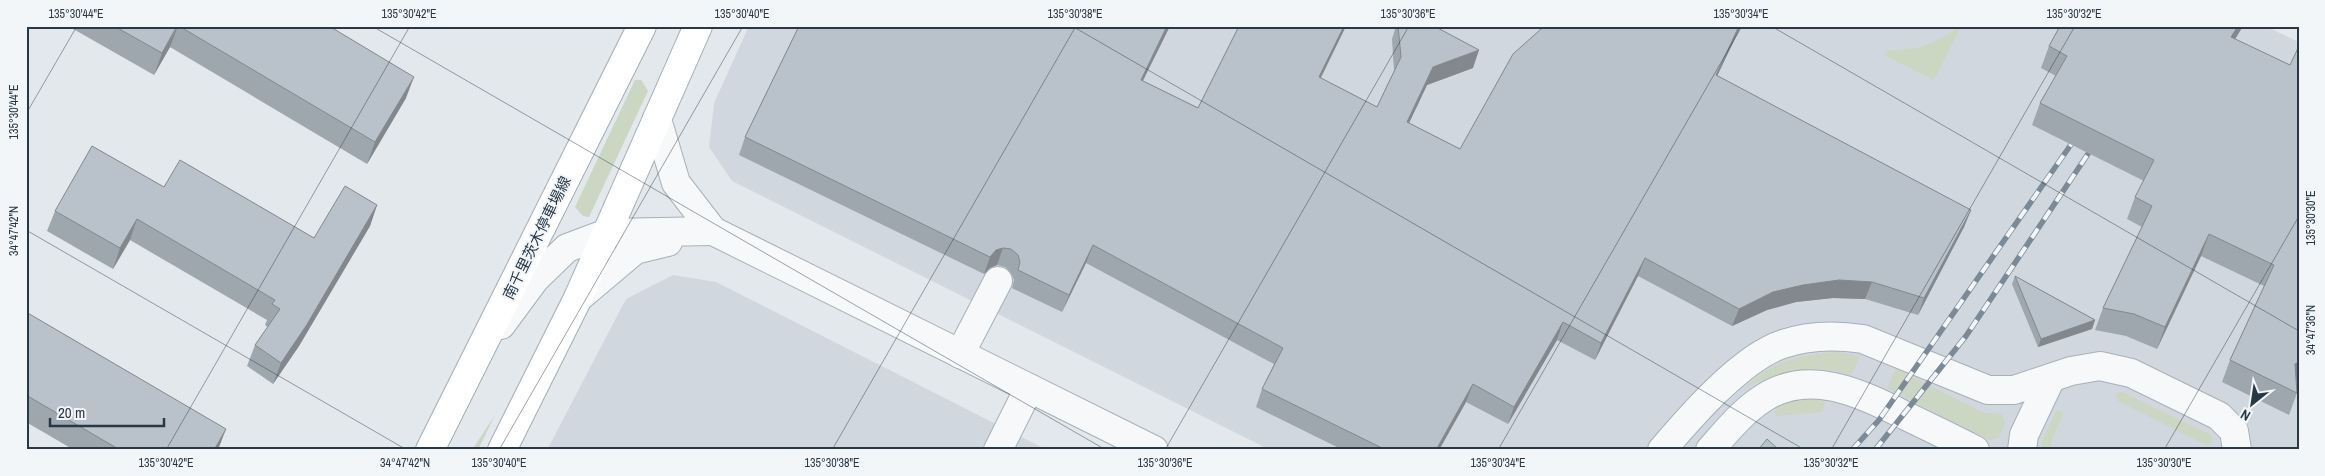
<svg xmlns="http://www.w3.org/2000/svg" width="2325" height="476" font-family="'Archivo Narrow','Noto Sans JP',sans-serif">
<rect width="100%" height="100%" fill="#e3e8ec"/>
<g fill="#d1d7de">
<polygon points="749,26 2265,26 2299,42 2299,450 1270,450 732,181 709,147 714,103"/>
<polygon points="673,275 716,282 1047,450 547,450 626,299"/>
</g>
<g fill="#cbd6c3">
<path d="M1961 26 1934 80 1884 55 1888 50C1923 50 1932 44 1961 26Z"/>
<polygon points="635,80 641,80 648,91 589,217 583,216 575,207"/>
<path d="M1836 352 1860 356 1852 375C1810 363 1784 372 1745 387 1776 360 1796 356 1836 352Z"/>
<polygon points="1896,369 1984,413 2002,414 2005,422 1999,438 1990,440 1887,388"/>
<polygon points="2122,392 2211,435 2212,442 2206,445 2118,401 2116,394"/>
<polygon points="1803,398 1827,399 1822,412 1776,416 1775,412 1779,404"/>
<polygon points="2056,411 2061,411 2063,415 2052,439 2051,447 2053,450 2042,450 2042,441"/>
<polygon points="495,415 478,450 472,450"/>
</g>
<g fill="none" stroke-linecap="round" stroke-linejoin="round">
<g stroke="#a7b0b7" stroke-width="30">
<g id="minor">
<polyline points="657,119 676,183 713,231 1154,450"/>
<polyline points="578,298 635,250 668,242"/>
<polyline points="501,325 535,279 567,248 607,233 713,231"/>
<polyline points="960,354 998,281"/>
<polyline points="998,450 1029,388"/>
<path d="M1662 450C1690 417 1742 357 1783 344 1809 335 1837 335 1863 339L1988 390H2014L2071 371 2100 366 2131 373 2219 416 2234 431 2237 450"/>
<path d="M1710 450C1726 432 1742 412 1762 399 1809 367 1862 394 1906 416 1929 427 1952 438 1975 450"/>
<polyline points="2022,450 2024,435 2051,378"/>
</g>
</g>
<g stroke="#a1aeb8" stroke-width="30">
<g id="major">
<polyline points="430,450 642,26"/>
<polyline points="502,450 578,298 698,26"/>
</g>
</g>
<use href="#minor" stroke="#f6f8f9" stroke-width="28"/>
<use href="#major" stroke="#fff" stroke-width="28"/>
<g stroke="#7b8a96" stroke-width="5.5">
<g id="rail">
<polyline points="1852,450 1879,420 2079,133"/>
<polyline points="1875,450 1966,336 2096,142"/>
</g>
</g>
<use href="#rail" stroke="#f3f6f9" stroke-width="4" stroke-dasharray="11" stroke-linecap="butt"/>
</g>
<g fill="#9fa7ae">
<polygon points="68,26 329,26 406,98 367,164 170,47 154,75"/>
<polygon points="799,26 1170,26 1143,81 1198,108 1239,26 1346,26 1321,78 1377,107 1394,71 1392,39 1396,26 1434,26 1473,68 1427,85 1409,123 1460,149 1550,26 1741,26 1717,76 1971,210 1964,227 1918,315 1865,299 1833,298 1796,302 1767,310 1732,326 1638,276 1595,360 1557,340 1508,424 1466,402 1439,450 1343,450 1256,407 1262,389 1274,364 1086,263 1062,312 1012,288 1014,280 1011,273 1005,267 997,265 990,268 984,274 739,155 745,137"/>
<polygon points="2060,26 2243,26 2235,39 2299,380 2297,381 2297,393 2289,415 2222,382 2230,360 2264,286 2201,256 2157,349 2126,336 2095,330 2103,308 2142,227 2127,219 2135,197 2144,181 2032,125 2040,103 2056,76 2041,68 2049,46"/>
<polygon points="164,187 314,238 377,205 370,226 299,346 273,384 247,366 255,345 268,327 265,325 267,320 130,240 113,269 47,231 55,211"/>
<polygon points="2015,276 2095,320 2092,329 2038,347 2012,284"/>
<polygon points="26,312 218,450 74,450 26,422"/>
</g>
<g fill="#82888d">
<polygon points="178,26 170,47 154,75 162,53"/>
<polygon points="1167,26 1170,26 1134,98 1141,80"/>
<polygon points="1344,26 1346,26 1312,95 1319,77"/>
<polygon points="1739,26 1741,26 1709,93 1716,75"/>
<polygon points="2238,26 2243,26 2223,59 2231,37"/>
<polygon points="1479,50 1473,68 1427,85 1401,140 1407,122 1433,67"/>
<polygon points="414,77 406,98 367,164 375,142"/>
<polygon points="377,205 370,226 299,346 273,384 281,363"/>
<polygon points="1971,210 1964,227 1918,315 1924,298"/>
<polygon points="137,219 130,240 113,269 120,248"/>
<polygon points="2209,234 2201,256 2157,349 2165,327"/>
<polygon points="1093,245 1086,263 1062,312 1069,295"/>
<polygon points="1003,248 997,265 990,268 984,274 990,257 996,250"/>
<polygon points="1645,258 1638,276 1595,360 1601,343"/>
<polygon points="1839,280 1872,282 1865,299 1833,298 1796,302 1767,310 1732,326 1739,309 1773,292 1803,285"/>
<polygon points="2095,320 2092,329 2038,347 2041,339"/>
<polygon points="1563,322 1557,340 1508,424 1514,407"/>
<polygon points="2299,362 2299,380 2287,386 2295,364"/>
<polygon points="1473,384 1466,402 1439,450 1436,450"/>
<polygon points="226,429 218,450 214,450"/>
</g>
<g fill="#b9c2ca" stroke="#82888d">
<polygon points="114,26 177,26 162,53"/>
<polygon points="179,26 329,26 414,77 375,142"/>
<polygon points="799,26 1167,26 1141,80 1198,108 1239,26 1344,26 1319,77 1377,107 1401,57 1398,26 1434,26 1479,50 1433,67 1407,122 1460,149 1513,54 1541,29 1550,26 1739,26 1716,75 1971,210 1924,298 1872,282 1839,280 1803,285 1773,292 1739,309 1645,258 1601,343 1563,322 1514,407 1473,384 1436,450 1386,450 1262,389 1283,348 1093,245 1069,295 1018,270 1020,262 1018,255 1011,249 1003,248 996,250 990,257 745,137"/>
<polygon points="2060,26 2238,26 2231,37 2290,65 2299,46 2299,362 2295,364 2297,393 2230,360 2274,265 2209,234 2165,327 2134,314 2103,308 2152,206 2135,197 2154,160 2040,103 2067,56 2049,46"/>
<polygon points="92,146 164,187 180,160 314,238 345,186 377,205 306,326 281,363 255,345 280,309 272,304 275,300 137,219 120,248 55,211"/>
<polygon points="2015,276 2095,320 2041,339"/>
<polygon points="26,312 226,429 214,450 120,450 26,395"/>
<polygon points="1767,439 1779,450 1758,450"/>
</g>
<path fill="none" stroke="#293845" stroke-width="1" stroke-opacity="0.45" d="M372 26 1106 450M1072 26 1805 450M1771 26 2299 331M26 114 77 26M26 230 407 450M166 450 410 26M499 450 743 26M832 450 1076 26M1165 450 1409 26M1498 450 1742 26M1831 450 2075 26M2164 450 2299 216"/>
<g text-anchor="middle" stroke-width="4" stroke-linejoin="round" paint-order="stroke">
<g font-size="15" fill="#293845" stroke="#f3f6f9">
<text transform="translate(537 238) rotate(-64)" y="5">南千里茨木停車場線</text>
</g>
</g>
<rect width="2325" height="476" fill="none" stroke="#f3f6f9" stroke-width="55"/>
<g transform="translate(2252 404) rotate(210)" stroke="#f3f6f9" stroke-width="4" paint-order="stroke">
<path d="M0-4L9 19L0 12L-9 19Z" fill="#293845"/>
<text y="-8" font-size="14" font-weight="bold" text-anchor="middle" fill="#293845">N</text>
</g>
<path d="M50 418v8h114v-8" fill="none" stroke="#293845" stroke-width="2.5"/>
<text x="58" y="418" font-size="15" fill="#293845" stroke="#f3f6f9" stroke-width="4" paint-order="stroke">20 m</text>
<rect x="28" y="28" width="2270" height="420" fill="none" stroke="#293845" stroke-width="2"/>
<g font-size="12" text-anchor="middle" fill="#293845">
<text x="76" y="18">135°30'44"E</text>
<text x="409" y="18">135°30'42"E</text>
<text x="742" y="18">135°30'40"E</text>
<text x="1075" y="18">135°30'38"E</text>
<text x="1408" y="18">135°30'36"E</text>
<text x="1741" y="18">135°30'34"E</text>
<text x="2074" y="18">135°30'32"E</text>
<text transform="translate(14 112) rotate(-90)" y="4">135°30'44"E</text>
<text transform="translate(2311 218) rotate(-90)" y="4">135°30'30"E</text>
<text transform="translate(14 231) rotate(-90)" y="4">34°47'42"N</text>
<text transform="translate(2311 330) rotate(-90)" y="4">34°47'36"N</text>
<text x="166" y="467">135°30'42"E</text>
<text x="405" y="467">34°47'42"N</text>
<text x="499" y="467">135°30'40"E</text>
<text x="832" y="467">135°30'38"E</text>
<text x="1165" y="467">135°30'36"E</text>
<text x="1498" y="467">135°30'34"E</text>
<text x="1831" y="467">135°30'32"E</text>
<text x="2164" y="467">135°30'30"E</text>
</g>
</svg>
